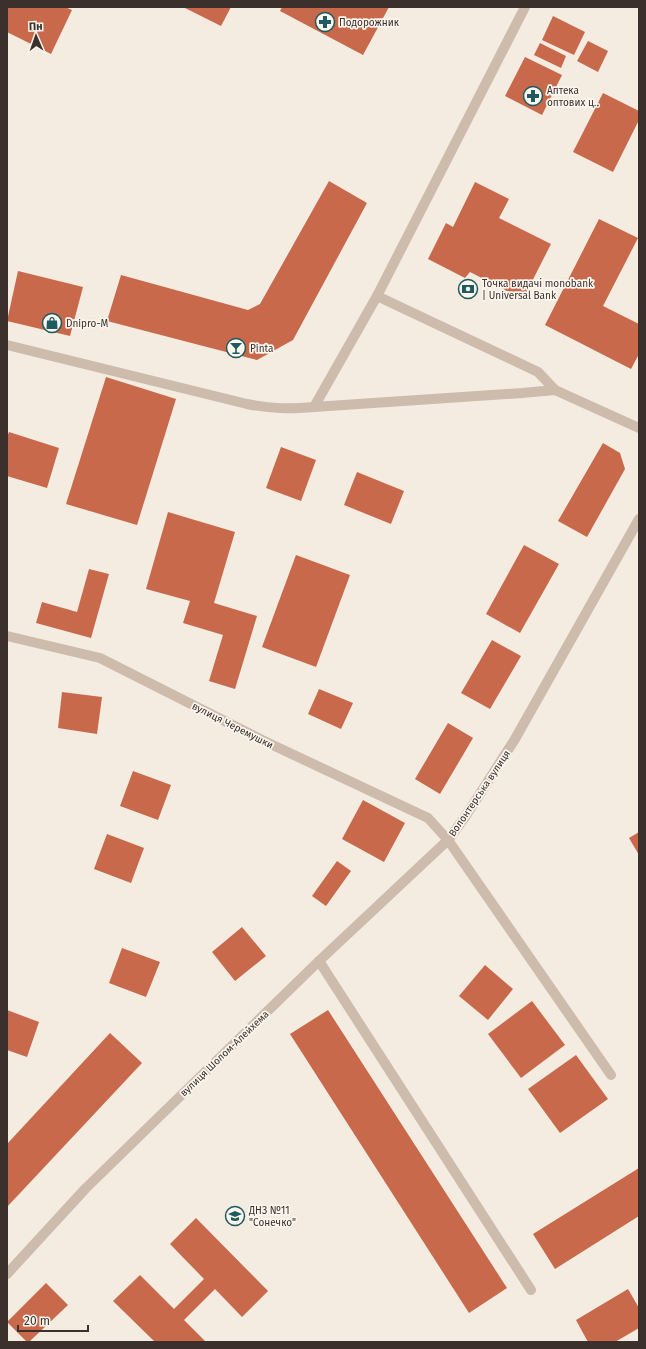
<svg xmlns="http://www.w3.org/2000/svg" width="646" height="1349" font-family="'Fira Sans',sans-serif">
<rect width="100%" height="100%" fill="#f4ebe1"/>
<g fill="#c8694b">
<polygon points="7,7 65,7 72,10 51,54 7,32"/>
<polygon points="183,7 231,7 221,26"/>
<polygon points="282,7 389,7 363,55 280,11"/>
<polygon points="553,16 585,32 574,55 542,40"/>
<polygon points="588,41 608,51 598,72 577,61"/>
<polygon points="540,43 566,56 561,68 534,55"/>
<polygon points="525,57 562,75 542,115 505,96"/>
<polygon points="603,93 639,111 639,120 613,172 573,152"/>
<polygon points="329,181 367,203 293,340 257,360 107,321 121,275 248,310 260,304"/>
<polygon points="475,182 509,199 499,218 551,244 523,299 470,272 465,278 428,259 446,223 453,227"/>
<polygon points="599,219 638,238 603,306 639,324 639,354 631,369 545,325"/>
<polygon points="18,271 83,287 70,336 7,321"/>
<polygon points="106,377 176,399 137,525 66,504"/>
<polygon points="9,432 59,448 47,488 7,476 7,437"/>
<polygon points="603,443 620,453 625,469 587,537 558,521"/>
<polygon points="281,447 316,460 301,501 266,488"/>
<polygon points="357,472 404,491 391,524 344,505"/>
<polygon points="168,512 235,532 214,603 257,616 235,689 209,681 223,635 183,623 190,601 146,589"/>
<polygon points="524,545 559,564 520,633 486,614"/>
<polygon points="296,555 350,575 316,667 262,647"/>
<polygon points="89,569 109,574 91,638 36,623 42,602 77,612"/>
<polygon points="492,640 521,656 490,709 461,693"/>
<polygon points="319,689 353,703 341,729 308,714"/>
<polygon points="62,692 102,697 97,734 58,728"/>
<polygon points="448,723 473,738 440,794 415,779"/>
<polygon points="133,771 171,785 158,820 120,806"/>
<polygon points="363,800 405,823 384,862 342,839"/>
<polygon points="639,832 639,855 629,838"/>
<polygon points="107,834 144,848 131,883 94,869"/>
<polygon points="337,861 351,871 326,906 312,896"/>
<polygon points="242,927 266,956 235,981 212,952"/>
<polygon points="122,948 160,962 146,997 109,983"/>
<polygon points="485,965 513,989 488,1020 459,996"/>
<polygon points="532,1001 565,1045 521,1078 488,1034"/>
<polygon points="7,1010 39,1022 27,1057 7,1050"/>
<polygon points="328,1010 507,1288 469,1313 290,1034"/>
<polygon points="110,1033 142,1063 7,1207 7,1144"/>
<polygon points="576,1055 608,1099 560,1133 528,1089"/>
<polygon points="639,1168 639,1216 555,1269 533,1234"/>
<polygon points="196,1218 268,1291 242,1317 215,1289 184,1320 206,1342 155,1342 113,1301 140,1275 174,1309 204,1279 170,1244"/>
<polygon points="46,1283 68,1305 29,1342 27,1342 7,1322"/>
<polygon points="628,1289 639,1308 639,1328 615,1342 588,1342 576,1320"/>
</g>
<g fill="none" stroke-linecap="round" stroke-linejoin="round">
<g stroke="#cdbbac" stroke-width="10">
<polyline points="448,840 611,1075"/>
<polyline points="319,961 531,1290"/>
</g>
<g stroke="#cdbbac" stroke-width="10">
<polyline points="377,296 538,372 555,390"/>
<path d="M7 345 247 404C272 409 289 409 314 407L377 296 525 7"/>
<polyline points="314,407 522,393 555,390 639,428"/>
<polyline points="7,636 100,658 262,740 428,818 448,840"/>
</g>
<polyline stroke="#cdbbac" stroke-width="10" points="7,1274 86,1188 319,961 448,840 465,817 515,739 639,519"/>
</g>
<defs>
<g id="pharmacy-ring" transform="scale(1)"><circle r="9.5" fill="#fbf5ee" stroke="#1f5a5e" stroke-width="1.5"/><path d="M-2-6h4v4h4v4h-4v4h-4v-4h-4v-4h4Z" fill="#1f5a5e"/></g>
<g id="bank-ring" transform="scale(1)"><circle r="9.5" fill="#fbf5ee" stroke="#1f5a5e" stroke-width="1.5"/><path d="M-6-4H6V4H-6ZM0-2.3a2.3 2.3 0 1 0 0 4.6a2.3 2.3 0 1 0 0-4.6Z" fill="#1f5a5e"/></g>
<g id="shop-ring" transform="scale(1)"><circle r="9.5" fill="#fbf5ee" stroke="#1f5a5e" stroke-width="1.5"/><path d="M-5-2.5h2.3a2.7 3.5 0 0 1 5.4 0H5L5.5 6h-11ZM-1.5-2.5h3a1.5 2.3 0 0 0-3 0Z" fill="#1f5a5e"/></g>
<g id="bar-ring" transform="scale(1)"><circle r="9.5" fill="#fbf5ee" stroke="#1f5a5e" stroke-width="1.5"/><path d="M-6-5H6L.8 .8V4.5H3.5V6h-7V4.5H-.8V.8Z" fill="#1f5a5e"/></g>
<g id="school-ring" transform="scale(1)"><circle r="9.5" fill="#fbf5ee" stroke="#1f5a5e" stroke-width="1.5"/><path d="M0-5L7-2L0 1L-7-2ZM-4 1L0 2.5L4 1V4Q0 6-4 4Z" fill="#1f5a5e"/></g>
</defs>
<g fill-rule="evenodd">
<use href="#pharmacy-ring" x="325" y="22"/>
<use href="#pharmacy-ring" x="533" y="96"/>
<use href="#bank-ring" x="468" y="289"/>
<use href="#shop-ring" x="52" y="323"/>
<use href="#bar-ring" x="236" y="348"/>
<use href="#school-ring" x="235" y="1216"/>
</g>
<g text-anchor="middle" stroke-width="3.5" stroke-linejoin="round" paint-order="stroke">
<g font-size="10" fill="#3b302b" stroke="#fbf5ee" text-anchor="start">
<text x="339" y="26">Подорожник</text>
<text x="547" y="94">Аптека<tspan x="547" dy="12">оптових ц‥</tspan></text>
<text x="482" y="287">Точка видачі monobank<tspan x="482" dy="12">| Universal Bank</tspan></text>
<text x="66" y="327">Dnipro-M</text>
<text x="250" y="352">Pinta</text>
<text x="249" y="1214">ДНЗ №11<tspan x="249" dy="12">"Сонечко"</tspan></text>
</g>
<g font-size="10" fill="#3b302b" stroke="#fbf5ee">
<text transform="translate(233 725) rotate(27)" y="4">вулиця Черемушки</text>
<text transform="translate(479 793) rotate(-56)" y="4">Волонтерська вулиця</text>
<text transform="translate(224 1053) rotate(-44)" y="4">вулиця Шолом-Алейхема</text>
</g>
</g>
<rect width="646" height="1349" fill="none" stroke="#3b302b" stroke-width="16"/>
<g transform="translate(36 36) rotate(358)" stroke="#fbf5ee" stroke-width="3" paint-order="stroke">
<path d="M0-3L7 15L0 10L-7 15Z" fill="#3b302b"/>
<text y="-6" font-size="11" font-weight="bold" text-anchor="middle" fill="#3b302b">Пн</text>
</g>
<path d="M18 1325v6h70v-6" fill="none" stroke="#3b302b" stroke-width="2"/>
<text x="24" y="1325" font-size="12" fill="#3b302b" stroke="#fbf5ee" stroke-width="3" paint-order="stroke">20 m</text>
</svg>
